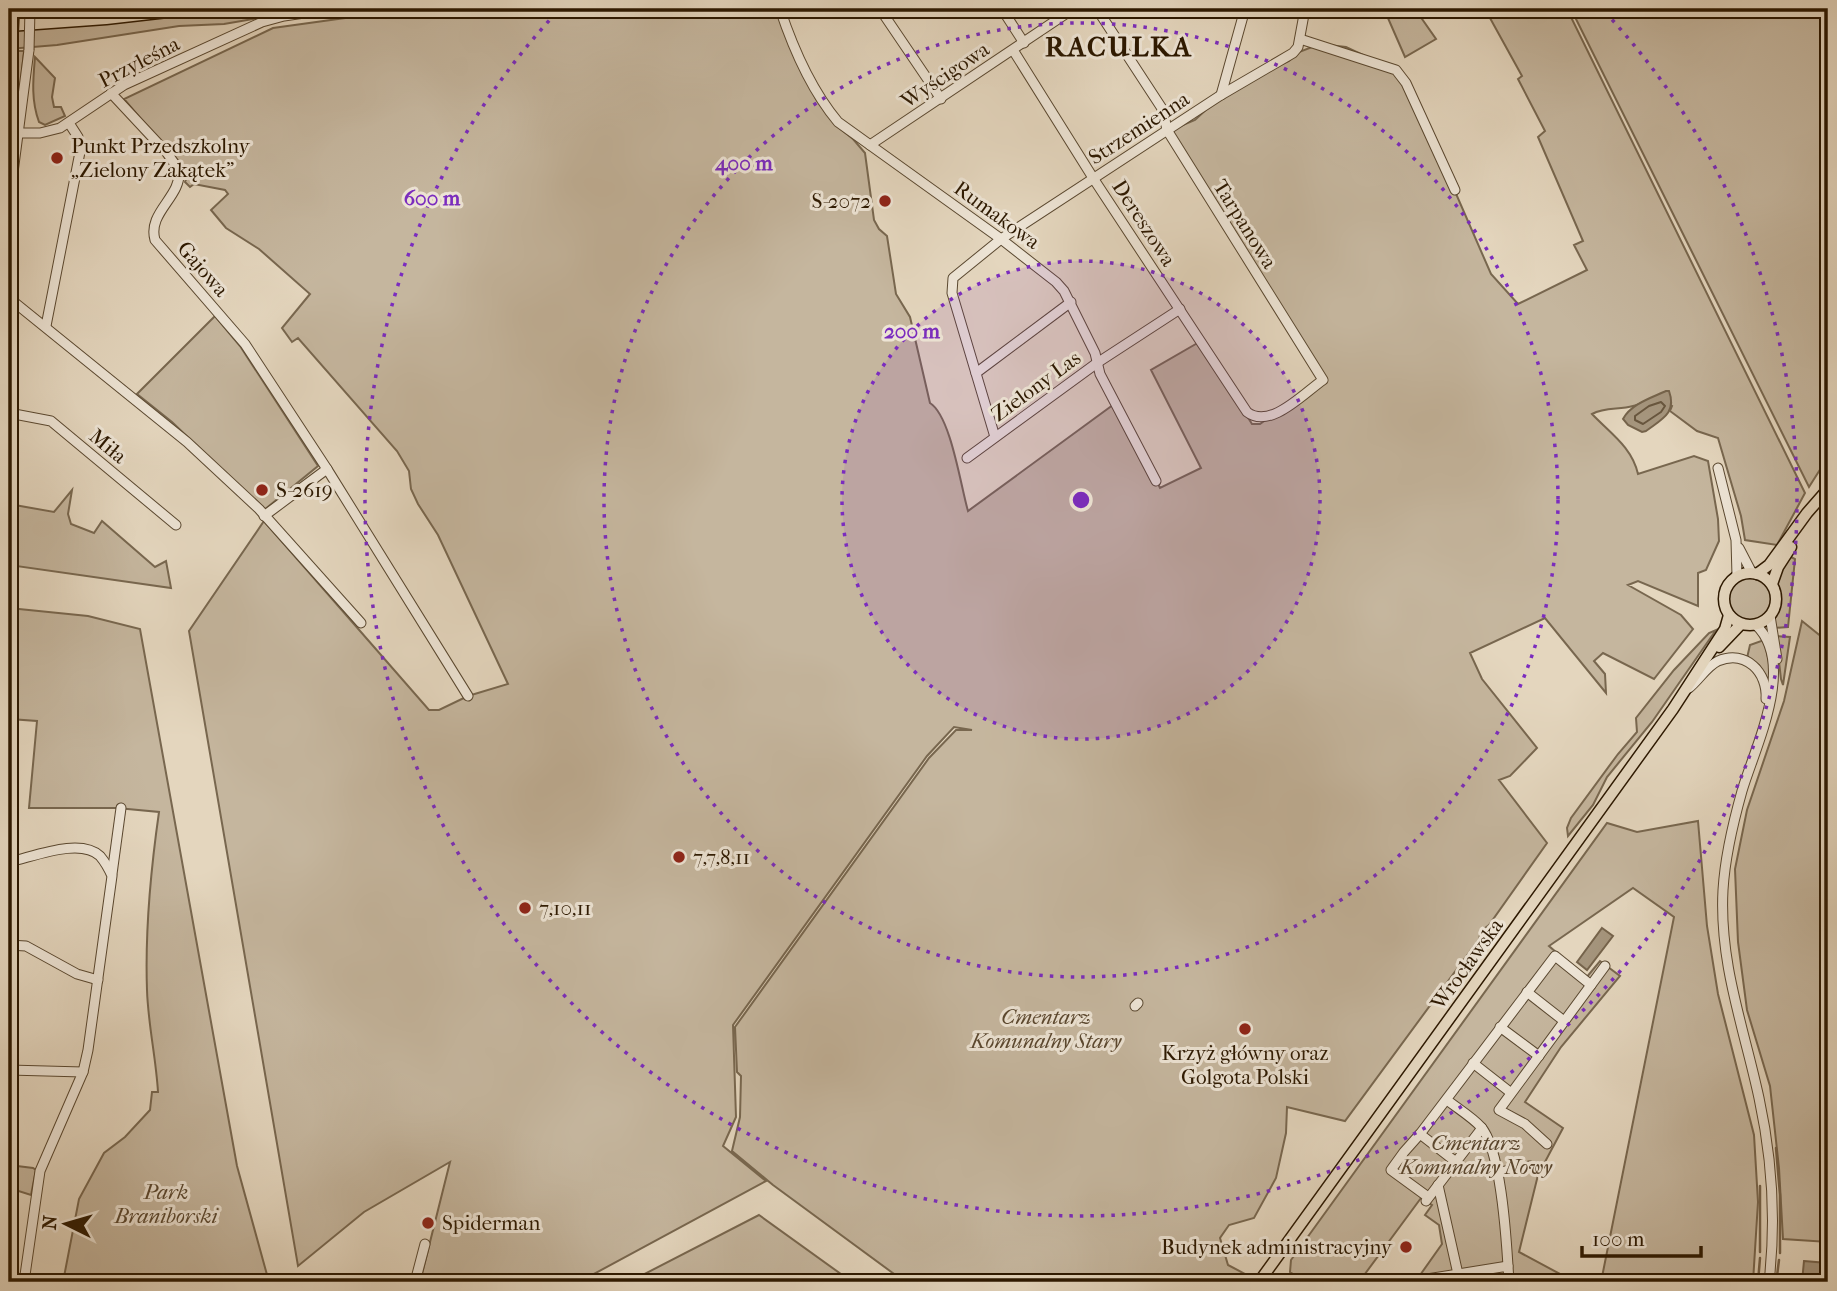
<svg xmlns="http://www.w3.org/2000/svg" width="1837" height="1291" font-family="'IM FELL French Canon',serif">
<rect width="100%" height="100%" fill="#e4d6be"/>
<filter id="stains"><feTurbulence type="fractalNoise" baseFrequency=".00286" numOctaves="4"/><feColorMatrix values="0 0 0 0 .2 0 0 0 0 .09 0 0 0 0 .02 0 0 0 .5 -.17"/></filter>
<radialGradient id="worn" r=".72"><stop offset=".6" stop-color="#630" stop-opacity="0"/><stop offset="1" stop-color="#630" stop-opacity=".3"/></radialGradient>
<g fill="#c5b69e" stroke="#78674f" stroke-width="2">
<polygon points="9,9 310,9 224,24 179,26 57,45 9,49"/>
<path d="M394 9H777L816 99 837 126 853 139 865 153 874 220 879 229 887 236 896 294 910 317 930 403C951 416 961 488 968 511L1117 402 1160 488 1201 468 1151 370 1201 341 1252 424H1260L1322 379 1171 130 1195 120 1209 107 1261 74 1289 61 1299 52 1312 47 1328 45 1346 47 1389 67 1406 79 1491 274 1518 304 1587 270 1574 245 1583 241 1538 137 1545 131 1518 79 1522 76 1485 9H1567L1805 493 1777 545 1745 540 1741 516 1718 438 1697 431 1670 411 1672 406 1656 397C1647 399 1641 404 1633 406 1619 410 1605 407 1592 414 1610 433 1632 447 1638 474L1694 456 1708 461 1718 519 1719 541 1706 570 1698 573V606L1638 581 1628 585 1681 615 1693 629 1654 679 1603 653 1594 661 1605 674 1606 693 1545 618 1470 653 1482 679 1537 748 1510 776 1499 780 1547 843 1489 925 1481 931 1479 939 1345 1121 1287 1107 1286 1133 1276 1178 1254 1218 1229 1225 1220 1238 1228 1265 1247 1275 1242 1282H905L773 1185 732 1151 740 1117 741 1076 737 1072 735 1027 929 758 956 730H972L954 727 927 756 733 1025 736 1117 723 1146 766 1181 579 1282H420L450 1162 364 1212 298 1266 189 631 264 521 429 710H439L468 696 508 684 438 535 418 504 411 489 409 471 397 451 298 338 292 342 282 328 310 294 259 249 226 228 211 210 228 194 225 190 194 184 190 187 185 182 187 177 175 159 124 99 273 28 367 15Z"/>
<polygon points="1384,9 1415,9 1436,39 1405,57"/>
<polygon points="1571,9 1828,9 1828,457 1809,487"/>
<polygon points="17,51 24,51 18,109 10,107"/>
<path d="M35 57 55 78 52 97 54 107H61L65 116 45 125 39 122C31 100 33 80 35 57Z"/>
<polygon points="215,316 240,346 318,466 264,510 172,422 137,394"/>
<polygon points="72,490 68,514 71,524 94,533 102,521 155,567 166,561 171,588 9,565 9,504 54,512"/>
<polygon points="1789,556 1795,559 1788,627 1774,628 1774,619 1780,598 1776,582"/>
<circle cx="1750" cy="599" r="21"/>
<path d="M9 608 88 616 140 629 237 1166 269 1282H63L79 1199 104 1153 125 1137 150 1110 152 1092H158C156 1058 148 1024 147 990 145 934 151 868 159 812L117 808H29L37 721 10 719 13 638H9Z"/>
<polygon points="1802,621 1828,642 1828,1242 1783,1239 1779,1168 1770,1086 1747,1010 1738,942 1735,869 1747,810 1784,701"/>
<polygon points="1716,630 1652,722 1607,777 1593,805 1568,836 1567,828 1571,818 1618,754 1637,732 1636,718 1674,670 1709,633"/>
<polygon points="1776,636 1790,637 1783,685 1781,679"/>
<polygon points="1764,640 1770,666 1769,681 1759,665 1747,658 1750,645"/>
<polygon points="1698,821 1707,926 1718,994 1754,1135 1758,1202 1753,1282 1601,1282 1674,917 1633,888 1549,946 1586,978 1600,961 1620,976 1561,1047 1525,1102 1563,1128 1538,1175 1519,1252 1575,1282 1408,1282 1418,1278 1442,1244 1439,1225 1425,1215 1432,1205 1421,1198 1359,1282 1305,1282 1290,1272 1291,1260 1607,823 1637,832"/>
<polygon points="9,1165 33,1168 36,1170 31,1195 9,1188"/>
<polygon points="759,1215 852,1282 629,1282"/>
</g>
<g fill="#a5957d" stroke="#75634b" stroke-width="2">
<path d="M1666 391H1669C1677 413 1662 419 1646 431L1642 432 1628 425 1623 419C1631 404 1651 398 1666 391Z"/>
<polygon points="1602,928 1613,936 1587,970 1577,962"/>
<polygon points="1804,1261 1827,1263 1825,1282 1802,1282"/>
</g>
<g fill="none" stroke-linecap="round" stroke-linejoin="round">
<polygon stroke="#68563e" stroke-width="2" points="1661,402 1665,406 1661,412 1643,424 1635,420 1635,416 1649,406"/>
<g stroke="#75634b" stroke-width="2.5">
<polyline points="1776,1148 1780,1195 1780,1253"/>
<polyline points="1760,1186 1760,1252"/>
<polyline points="1777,1276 1779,1260"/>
<polyline points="1758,1282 1760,1258"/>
</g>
<g stroke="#5a4830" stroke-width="11">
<g id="minor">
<path d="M780 9C793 48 812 91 838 122L1001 239 1056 282 1064 291 1095 353 1100 374 1156 481"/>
<polyline points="880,9 941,99"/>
<polyline points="1002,9 1024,43"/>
<polyline points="1300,39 1396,70 1406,83 1455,190"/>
<path d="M1013 50 1095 181 1247 412C1270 430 1304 393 1323 380L1167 130 1163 110 1097 9"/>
<polyline points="9,82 12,56"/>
<path d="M111 93 167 153 179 170C182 197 147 212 155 240L245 344 327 469 468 696"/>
<polyline points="1221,95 1245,9"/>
<polyline points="9,120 19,133"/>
<polyline points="9,141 19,133 40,133 60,128 124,85 262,22 284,16 331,9"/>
<polyline points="870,145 1073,9"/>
<polyline points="9,203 29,50"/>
<polyline points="9,298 187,442 259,509 361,623"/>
<polyline points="46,326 80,152 78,137 69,123"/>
<polyline points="976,373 1071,302"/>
<polyline points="9,413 51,421 176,525"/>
<polyline points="995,437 952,293 953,278 1001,239 1221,95 1293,53 1298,47 1305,9"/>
<polyline points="967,458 1097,363 1180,309"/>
<polyline points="1718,468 1736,540 1737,576"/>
<polyline points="264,516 327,469"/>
<polyline points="1739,548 1752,573"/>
<polyline points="1770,616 1777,659"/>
<path d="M1756 625C1797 664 1755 747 1742 791 1733 823 1725 856 1723 890 1719 963 1744 1028 1759 1098 1772 1158 1776 1221 1769 1282"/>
<polyline points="9,641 12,654 9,687"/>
<path d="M1689 688C1699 680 1707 666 1718 661 1746 649 1768 673 1766 699"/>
<polyline points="9,806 12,807 9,822"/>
<path d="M9 862C33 857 80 837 100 856 105 862 109 869 112 876L88 1050 83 1072 40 1171 24 1282"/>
<polyline points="112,874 121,808"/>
<polyline points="9,945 26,946 77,974 98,980"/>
<polyline points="1527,992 1564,1021"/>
<polyline points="1135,1006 1138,1003"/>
<polyline points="1500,1027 1539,1056"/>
<polyline points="1473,1063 1510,1092"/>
<polyline points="9,1070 83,1072"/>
<path d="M1447 1100C1457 1108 1472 1117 1481 1127 1501 1150 1506 1235 1508 1266"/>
<polyline points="1420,1134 1456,1162"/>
<polyline points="1547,1144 1525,1124 1499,1110 1605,966"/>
<polyline points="1496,1173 1530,1166"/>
<polyline points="1438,1185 1458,1274"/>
<polyline points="1428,1197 1391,1170 1404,1152 1420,1134 1555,956 1591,985"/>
<polyline points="1426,1201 1482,1128"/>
<polyline points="9,1280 21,1282"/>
<polyline points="415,1282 425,1244"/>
<polyline points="1424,1282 1427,1279 1508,1266 1509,1282"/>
</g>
</g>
<g stroke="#2c1800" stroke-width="13">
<g id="major">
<circle cx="1750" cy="599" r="26"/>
<polyline points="1757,574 1769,565 1807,513 1828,489"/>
<polyline points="1772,584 1778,567 1791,547"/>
<polyline points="1719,647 1741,624"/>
<polyline points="1259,1282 1673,709 1725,629 1729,615"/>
</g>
</g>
<g stroke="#2c1800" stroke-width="15">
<g id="highway">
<polyline points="9,11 42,9"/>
<polyline points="9,25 106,18 185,9"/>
</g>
</g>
<use href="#minor" stroke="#ede4d5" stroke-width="9"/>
<use href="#major" stroke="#e4d6be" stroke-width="10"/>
<use href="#highway" stroke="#e4d6be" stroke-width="12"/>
<g stroke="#5a4830" stroke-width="11" stroke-linecap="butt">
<g id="minor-bridge">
<polyline points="29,50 30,9"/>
<polyline points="12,56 15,9"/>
</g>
</g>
<use href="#minor-bridge" stroke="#ede4d5" stroke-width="9"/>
</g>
<circle cx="1081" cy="500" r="239" fill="#7b2cbf" fill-opacity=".12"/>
<g fill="none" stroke="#7b2cbf" stroke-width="3.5" stroke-dasharray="3.5 7">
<circle cx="1081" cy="500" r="239"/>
<circle cx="1081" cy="500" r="477"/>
<path d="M1605 12A716 716 0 1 1 557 12"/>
</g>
<g fill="#8f2418" stroke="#ede4d5" stroke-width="2.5">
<circle cx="57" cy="158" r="7"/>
<circle cx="885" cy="201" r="7"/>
<circle cx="262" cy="490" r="7"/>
<circle cx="679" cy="857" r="7"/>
<circle cx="525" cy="908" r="7"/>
<circle cx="1245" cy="1029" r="7"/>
<circle cx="428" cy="1223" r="7"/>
<circle cx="1406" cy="1247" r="7"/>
</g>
<g text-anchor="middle" stroke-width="6" stroke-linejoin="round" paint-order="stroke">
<g font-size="21" fill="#2c1800" stroke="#ede4d5">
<text transform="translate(139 62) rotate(-27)" y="7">Przyleśna</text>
<text transform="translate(945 75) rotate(-34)" y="7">Wyścigowa</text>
<text transform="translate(1139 128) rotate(-33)" y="7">Strzemienna</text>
<text transform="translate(997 215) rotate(36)" y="7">Rumakowa</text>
<text transform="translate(1144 223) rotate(57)" y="7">Dereszowa</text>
<text transform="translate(1245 224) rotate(58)" y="7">Tarpanowa</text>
<text transform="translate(203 269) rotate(49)" y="7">Gajowa</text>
<text transform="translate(1036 386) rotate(-36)" y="7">Zielony Las</text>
<text transform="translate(108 446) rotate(40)" y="7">Miła</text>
<text transform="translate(1467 964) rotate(-54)" y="7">Wrocławska</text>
</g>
<g font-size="21" fill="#2c1800" stroke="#ede4d5" text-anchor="start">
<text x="71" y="153">Punkt Przedszkolny<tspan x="71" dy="24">„Zielony Zakątek”</tspan></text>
<text x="871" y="208" text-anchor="end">S-2072</text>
<text x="276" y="497">S-2619</text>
<text x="693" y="864">7,7,8,11</text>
<text x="539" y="915">7,10,11</text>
<text x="1245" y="1060" text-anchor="middle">Krzyż główny oraz<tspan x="1245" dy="24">Golgota Polski</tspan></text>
<text x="442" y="1230">Spiderman</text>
<text x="1392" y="1254" text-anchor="end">Budynek administracyjny</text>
</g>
<g font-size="21" font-style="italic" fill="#5a472f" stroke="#ede4d5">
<text x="1046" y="1024">Cmentarz<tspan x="1046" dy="24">Komunalny Stary</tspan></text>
<text x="1476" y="1150">Cmentarz<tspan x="1476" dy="24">Komunalny Nowy</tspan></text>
<text x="166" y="1199">Park<tspan x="166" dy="24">Braniborski</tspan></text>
</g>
<g font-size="28" font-weight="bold" letter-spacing="2" fill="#2c1800" stroke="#ede4d5">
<text x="1119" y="56">RACULKA</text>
</g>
</g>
<circle cx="1081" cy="500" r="10" fill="#7b2cbf" stroke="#ede4d5" stroke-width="3.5"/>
<g font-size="21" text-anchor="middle" font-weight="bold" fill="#7b2cbf" stroke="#ede4d5" stroke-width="6" stroke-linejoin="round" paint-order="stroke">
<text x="744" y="170">400 m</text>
<text x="432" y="205">600 m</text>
<text x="912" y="338">200 m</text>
</g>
<rect width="1837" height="1291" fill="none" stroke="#e4d6be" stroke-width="35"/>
<rect x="10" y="10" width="1816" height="1270" fill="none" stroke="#2c1800" stroke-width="3.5"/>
<rect x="18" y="18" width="1802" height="1256" fill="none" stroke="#2c1800" stroke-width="2"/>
<g transform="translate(66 1224) rotate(275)" stroke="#ede4d5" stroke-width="5" paint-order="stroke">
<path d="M0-5L12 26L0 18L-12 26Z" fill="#2c1800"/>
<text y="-10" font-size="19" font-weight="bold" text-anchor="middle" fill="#2c1800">N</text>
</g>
<path d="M1582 1246v10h119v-10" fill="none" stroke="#2c1800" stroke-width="3.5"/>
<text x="1592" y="1246" font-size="21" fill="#2c1800" stroke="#ede4d5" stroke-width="5" paint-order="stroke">100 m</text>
<rect width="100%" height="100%" filter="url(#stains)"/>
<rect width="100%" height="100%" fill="url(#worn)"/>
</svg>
